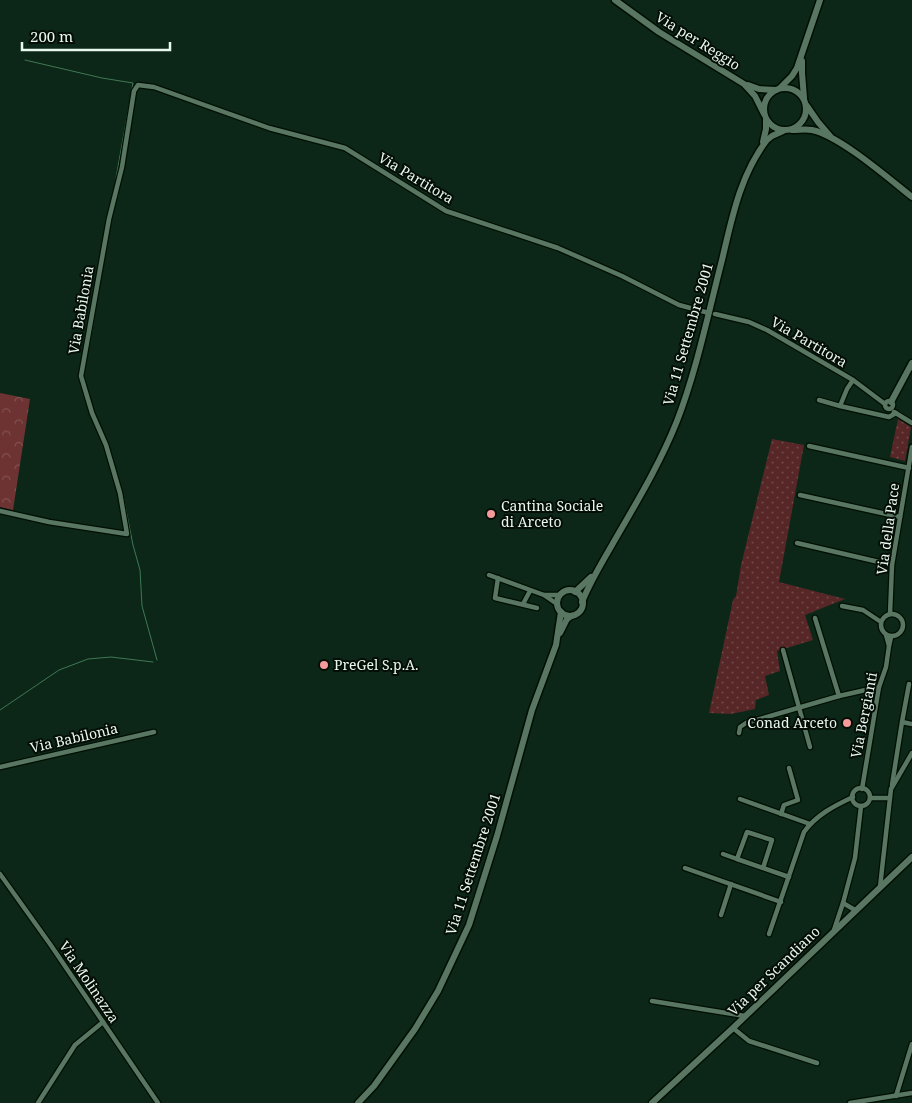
<svg xmlns="http://www.w3.org/2000/svg" width="912" height="1103" font-family="'Noto Serif',serif">
<defs>
<pattern id="grass-dots" width="8" height="8" patternUnits="userSpaceOnUse" patternTransform="scale(1.25)"><rect width="8" height="8" fill="#572626"/><path d="M2 2h.1M6 6h.1" fill="none" stroke="#6f4646" stroke-width="1.8" stroke-linecap="round"/></pattern>
<pattern id="forest-crowns" width="20" height="18" patternUnits="userSpaceOnUse" patternTransform="scale(1.25)"><rect width="20" height="18" fill="#6d3333"/><path d="M2 6a3 3 0 1 1 6 0M12 15a3 3 0 1 1 6 0" fill="none" stroke="#825151"/></pattern>
</defs>
<rect width="100%" height="100%" fill="#0c2717"/>
<g fill="url(#grass-dots)">
<polygon points="898,419 911,427 905,461 890,457"/>
<polygon points="772,439 804,445 779,582 845,599 805,615 813,640 777,651 780,671 765,676 769,695 756,700 755,709 731,714 709,713 733,600 736,596 741,565"/>
</g>
<polygon fill="url(#forest-crowns)" points="0,393 30,399 13,510 0,507"/>
<g fill="none" stroke-linecap="round" stroke-linejoin="round">
<g stroke="#3f7854" stroke-width="1">
<polyline points="25,60 102,78 133,83 116,178"/>
<polyline points="115,203 118,195"/>
<polyline points="90,341 100,283"/>
<polyline points="95,414 107,443"/>
<polyline points="112,459 122,491"/>
<polyline points="123,495 133,545 140,570 142,606 157,660"/>
<polyline points="0,710 59,670 88,659 111,657 153,662"/>
</g>
<g stroke="#000f03" stroke-width="7">
<g id="street">
<polyline points="715,314 749,322 767,330 853,380 885,404"/>
<polyline points="819,400 840,406 847,389 853,380"/>
<circle cx="889" cy="405" r="4"/>
<polyline points="840,406 889,417 896,413"/>
<polyline points="894,412 912,423"/>
<polyline points="809,446 909,468"/>
<polyline points="800,495 900,517"/>
<polyline points="0,511 49,522 127,534 120,493 106,445 92,413 81,376 109,219 122,167 134,91 138,85 154,87 269,128 345,148 446,211 558,248 622,276 679,305 709,313"/>
<polyline points="797,543 892,565"/>
<polyline points="489,575 544,595"/>
<polyline points="498,578 495,598 537,608"/>
<polyline points="523,604 530,591"/>
<polyline points="557,604 544,595 560,595"/>
<polyline points="842,606 863,610 881,622"/>
<circle cx="892" cy="625" r="11"/>
<polyline points="890,614 892,565 912,447"/>
<polyline points="815,618 839,696"/>
<polyline points="886,635 889,646 891,637"/>
<polyline points="783,650 810,747"/>
<polyline points="902,722 909,684"/>
<polyline points="739,733 740,727 746,723 839,696 879,687"/>
<polyline points="0,767 154,732"/>
<polyline points="892,785 902,722 912,724"/>
<circle cx="861" cy="797" r="9"/>
<polyline points="862,789 879,687 886,667 889,646"/>
<polyline points="870,798 890,798"/>
<polyline points="740,799 810,824"/>
<polyline points="781,814 784,805 798,800 789,768"/>
<polyline points="723,854 737,859"/>
<polyline points="685,868 781,902"/>
<polyline points="763,868 772,840 747,832 737,859 789,877"/>
<polyline points="0,874 50,944 158,1103"/>
<polyline points="880,887 891,789 912,753"/>
<polyline points="843,903 855,910"/>
<polyline points="721,915 731,884"/>
<polyline points="834,930 843,903 855,858 861,806"/>
<path d="M769 934 804 832C816 815 834 806 853 797"/>
<polyline points="652,1001 745,1016"/>
<polyline points="733,1028 749,1041 817,1063"/>
<polyline points="896,1096 912,1044"/>
<polyline points="38,1103 75,1045 103,1022"/>
<polyline points="850,1103 912,1093"/>
</g>
</g>
<g stroke="#000f03" stroke-width="9">
<g id="secondary">
<polyline points="615,0 659,32 744,84 755,96 764,114"/>
<polyline points="802,61 802,73 804,98"/>
<polyline points="748,85 759,89 776,90"/>
<circle cx="785" cy="109" r="21"/>
<polyline points="780,88 792,76 797,68 820,0"/>
<polyline points="807,106 818,122 830,136"/>
<path d="M792 130C799 130 806 129 812 130 840 136 888 178 912 197"/>
<polyline points="763,142 766,129 766,120"/>
<polyline points="891,402 912,363"/>
<circle cx="570" cy="603" r="13"/>
<polyline points="575,592 591,577"/>
<path d="M582 602C590 582 601 564 612 545 635 505 660 464 677 421 697 369 708 314 722 260 732 218 740 175 767 140L772 136 783 131"/>
<polyline points="560,633 567,619 571,616"/>
<polyline points="358,1103 374,1086 415,1029 438,991 469,925 497,836 532,710 556,645 561,612"/>
<polyline points="652,1103 733,1028 912,857"/>
</g>
</g>
<use href="#street" stroke="#597662" stroke-width="4.5"/>
<use href="#secondary" stroke="#597662" stroke-width="6"/>
</g>
<g fill="#f59b99" stroke="#040d06" stroke-width="2">
<circle cx="491" cy="514" r="5"/>
<circle cx="324" cy="665" r="5"/>
<circle cx="847" cy="723" r="5"/>
</g>
<g text-anchor="middle" stroke-width="4" stroke-linejoin="round" paint-order="stroke">
<g font-size="14" fill="#e8f8ed" stroke="#040d06">
<text transform="translate(698 41) rotate(32)" y="5">Via per Reggio</text>
<text transform="translate(416 178) rotate(31)" y="5">Via Partitora</text>
<text transform="translate(81 310) rotate(-80)" y="5">Via Babilonia</text>
<text transform="translate(688 334) rotate(-74)" y="5">Via 11 Settembre 2001</text>
<text transform="translate(809 342) rotate(30)" y="5">Via Partitora</text>
<text transform="translate(888 529) rotate(-82)" y="5">Via della Pace</text>
<text transform="translate(864 715) rotate(-79)" y="5">Via Bergianti</text>
<text transform="translate(74 738) rotate(-13)" y="5">Via Babilonia</text>
<text transform="translate(473 864) rotate(-72)" y="5">Via 11 Settembre 2001</text>
<text transform="translate(774 971) rotate(-44)" y="5">Via per Scandiano</text>
<text transform="translate(89 982) rotate(56)" y="5">Via Molinazza</text>
</g>
<g font-size="14" fill="#e8f8ed" stroke="#040d06" text-anchor="start">
<text x="501" y="511">Cantina Sociale<tspan x="501" dy="16">di Arceto</tspan></text>
<text x="334" y="670">PreGel S.p.A.</text>
<text x="837" y="728" text-anchor="end">Conad Arceto</text>
</g>
</g>
<path d="M22 42v8h148v-8" fill="none" stroke="#e8f8ed" stroke-width="2.5"/>
<text x="30" y="42" font-size="15" fill="#e8f8ed" stroke="#040d06" stroke-width="4" paint-order="stroke">200 m</text>
</svg>
